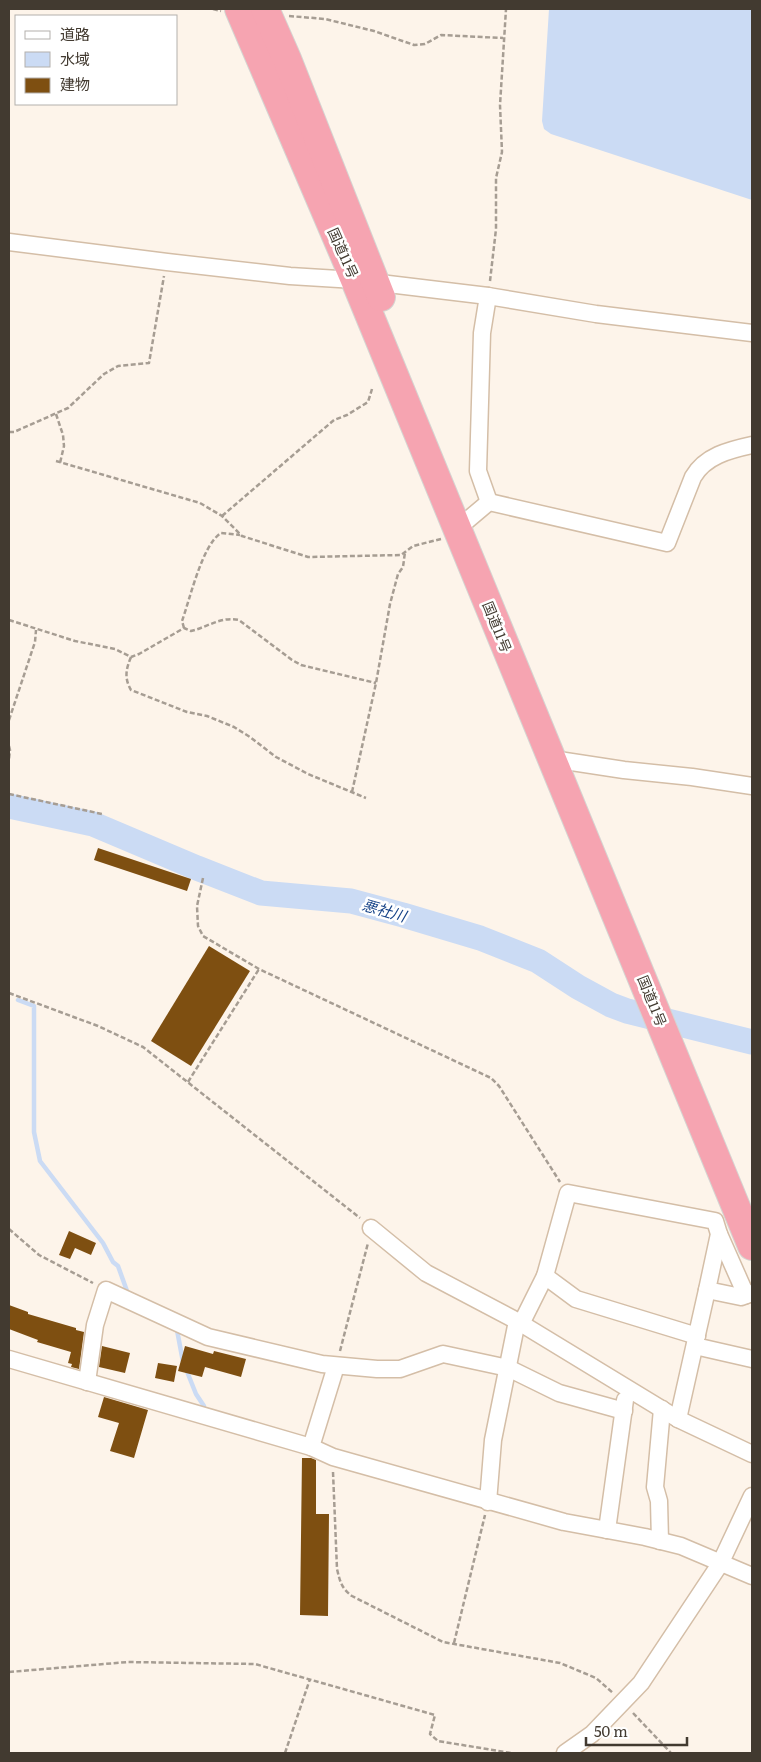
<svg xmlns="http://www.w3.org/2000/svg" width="761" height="1762" font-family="Literata,'Noto Sans JP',serif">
<rect width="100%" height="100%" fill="#fdf4ea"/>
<polygon fill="#cbdbf4" points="549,9 752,9 752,200 551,134 544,129 542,121"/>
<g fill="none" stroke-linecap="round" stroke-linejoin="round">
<g stroke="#cbdbf4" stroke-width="4.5">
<polyline points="18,1000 34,1006 34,1132 40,1161 103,1243 113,1262 118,1266 127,1291"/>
<polyline points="177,1330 183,1362"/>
<polyline points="186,1369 196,1394 204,1406"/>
</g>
<polyline stroke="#cbdbf4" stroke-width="25" points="9,806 93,824 197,868 261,893 351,901 403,915 480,938 538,961 578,987 611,1005 627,1011 752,1042"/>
</g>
<g fill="#7e4f11">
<polygon points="98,848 191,879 187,891 94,860"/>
<polygon points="209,946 250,971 191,1066 151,1041"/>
<polygon points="69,1231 96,1243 91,1255 75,1248 70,1259 59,1255"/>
<polygon points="9,1305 28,1312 28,1314 76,1328 76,1330 84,1332 79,1369 71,1367 72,1364 68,1363 71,1352 37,1342 38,1340 9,1329"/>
<polygon points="102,1346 130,1353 125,1373 99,1367"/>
<polygon points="185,1346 213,1354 214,1351 246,1359 241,1377 205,1367 202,1377 178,1371"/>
<polygon points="158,1363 177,1366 174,1382 155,1378"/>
<polygon points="104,1397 148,1410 134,1458 110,1451 119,1423 98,1417"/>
<polygon points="302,1458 311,1458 316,1460 316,1514 329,1514 328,1616 300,1615"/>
</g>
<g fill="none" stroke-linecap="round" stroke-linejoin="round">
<g stroke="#d4bea7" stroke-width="19">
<g id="street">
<polyline points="9,242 167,262 290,276 355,280 488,296 596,314 752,333"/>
<polyline points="488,296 482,333 478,471 489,502"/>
<path d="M457 529 489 502 667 543 693 477C705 456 729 450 752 445"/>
<polyline points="552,759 624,770 692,777 752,786"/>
<polyline points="371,1228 426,1273 517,1321 678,1419 752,1454"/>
<polyline points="719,1234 746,1295"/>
<polyline points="545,1276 576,1299 697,1336"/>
<polyline points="521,1324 545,1276 568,1193 715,1221 719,1234 707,1290 741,1297 752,1293"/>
<polyline points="695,1346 752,1359"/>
<polyline points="9,1359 311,1447 333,1457 564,1522 645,1537 681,1546 752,1576"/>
<polyline points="87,1382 95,1325 106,1290 208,1337 322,1364 377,1369 400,1369 443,1354 508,1368 559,1393 624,1411"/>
<polyline points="678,1419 707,1290"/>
<polyline points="311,1447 336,1366"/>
<polyline points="488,1502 493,1440 517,1321"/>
<polyline points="607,1530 625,1400"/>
<polyline points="660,1541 659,1501 655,1487 662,1409"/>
<polyline points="565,1753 592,1734 641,1683 720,1564 752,1496"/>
</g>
</g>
<g stroke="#d5d4d1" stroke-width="30">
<g id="highway">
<polyline points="239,9 355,280 752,1246"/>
<polyline points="265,9 287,59 381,297"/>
</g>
</g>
<g stroke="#a69d93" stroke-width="2.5" stroke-dasharray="5 2.5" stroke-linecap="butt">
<polyline points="213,9 221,11"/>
<polyline points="289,16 325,19 374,31 414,45 425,44 441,35 503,38"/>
<polyline points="490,281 496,229 496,178 502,152 500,105 506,9"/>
<polyline points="56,414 63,435 64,446 60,463"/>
<polyline points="9,432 14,432 68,408 104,374 118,366 149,363 164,276"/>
<polyline points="56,461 200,503 222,516 242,536 308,557 401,555 413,546 441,539"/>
<polyline points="222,516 334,420 347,415 368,402 372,389"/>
<path d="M9 620 75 641 115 649 131 657 139 654 184 628 191 631C208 627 221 616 239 620L292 660 301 665 376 683"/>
<path d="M184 628 182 621C190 599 202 545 221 533L240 535"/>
<path d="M131 657C126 669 124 678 131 690L187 712 207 716 234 727 250 737 276 757 308 774 366 798"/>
<polyline points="9,720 35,642 36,630"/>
<polyline points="9,746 10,750 9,759"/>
<polyline points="352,792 376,683 390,604 398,574 403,567 405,552"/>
<polyline points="9,794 102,814"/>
<polyline points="203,878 197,906 198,926 203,936 259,969 491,1078 499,1086 560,1182"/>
<polyline points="9,993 98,1026 143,1047 360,1218"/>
<polyline points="188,1082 259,969"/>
<polyline points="9,1229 39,1255 93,1283"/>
<polyline points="340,1351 368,1243"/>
<path d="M333 1472 337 1569C340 1581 341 1588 352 1596L443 1642 560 1663 596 1678 613 1693"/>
<polyline points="454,1643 485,1515"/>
<polyline points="9,1672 128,1662 255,1664 435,1715 430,1734 438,1741 511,1753"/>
<polyline points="633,1713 671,1753"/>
<polyline points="285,1753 310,1679"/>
</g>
<use href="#street" stroke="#fff" stroke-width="16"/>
<use href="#highway" stroke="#f6a4b1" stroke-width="28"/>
</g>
<g text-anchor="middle" stroke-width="5" stroke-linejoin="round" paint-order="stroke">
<g font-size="14" fill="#423a30" stroke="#fff">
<text transform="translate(343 253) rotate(66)" y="5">国道11号</text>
<text transform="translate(497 627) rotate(68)" y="5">国道11号</text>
<text transform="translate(652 1001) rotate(68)" y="5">国道11号</text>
</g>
<g font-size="15" font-style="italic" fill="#154287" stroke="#fff">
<text transform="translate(384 911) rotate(16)" y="5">悪社川</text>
</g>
</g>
<rect width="761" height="1762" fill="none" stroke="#423a30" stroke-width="20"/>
<rect x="15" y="15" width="162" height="90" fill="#ffffff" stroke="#b3b0ac"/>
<rect x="25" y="31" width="25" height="8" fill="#ffffff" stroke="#b3b0ac"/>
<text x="60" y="40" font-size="15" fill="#423a30">道路</text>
<rect x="25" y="52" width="25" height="15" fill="#cbdbf4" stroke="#b3b0ac"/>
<text x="60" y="65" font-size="15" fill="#423a30">水域</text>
<rect x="25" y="78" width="25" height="15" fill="#7e4f11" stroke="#b3b0ac"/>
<text x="60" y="90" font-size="15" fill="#423a30">建物</text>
<path d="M586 1737v8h101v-8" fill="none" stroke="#423a30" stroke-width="2.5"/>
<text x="594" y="1737" font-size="15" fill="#423a30" stroke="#ffffff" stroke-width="4" paint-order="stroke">50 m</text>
</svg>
